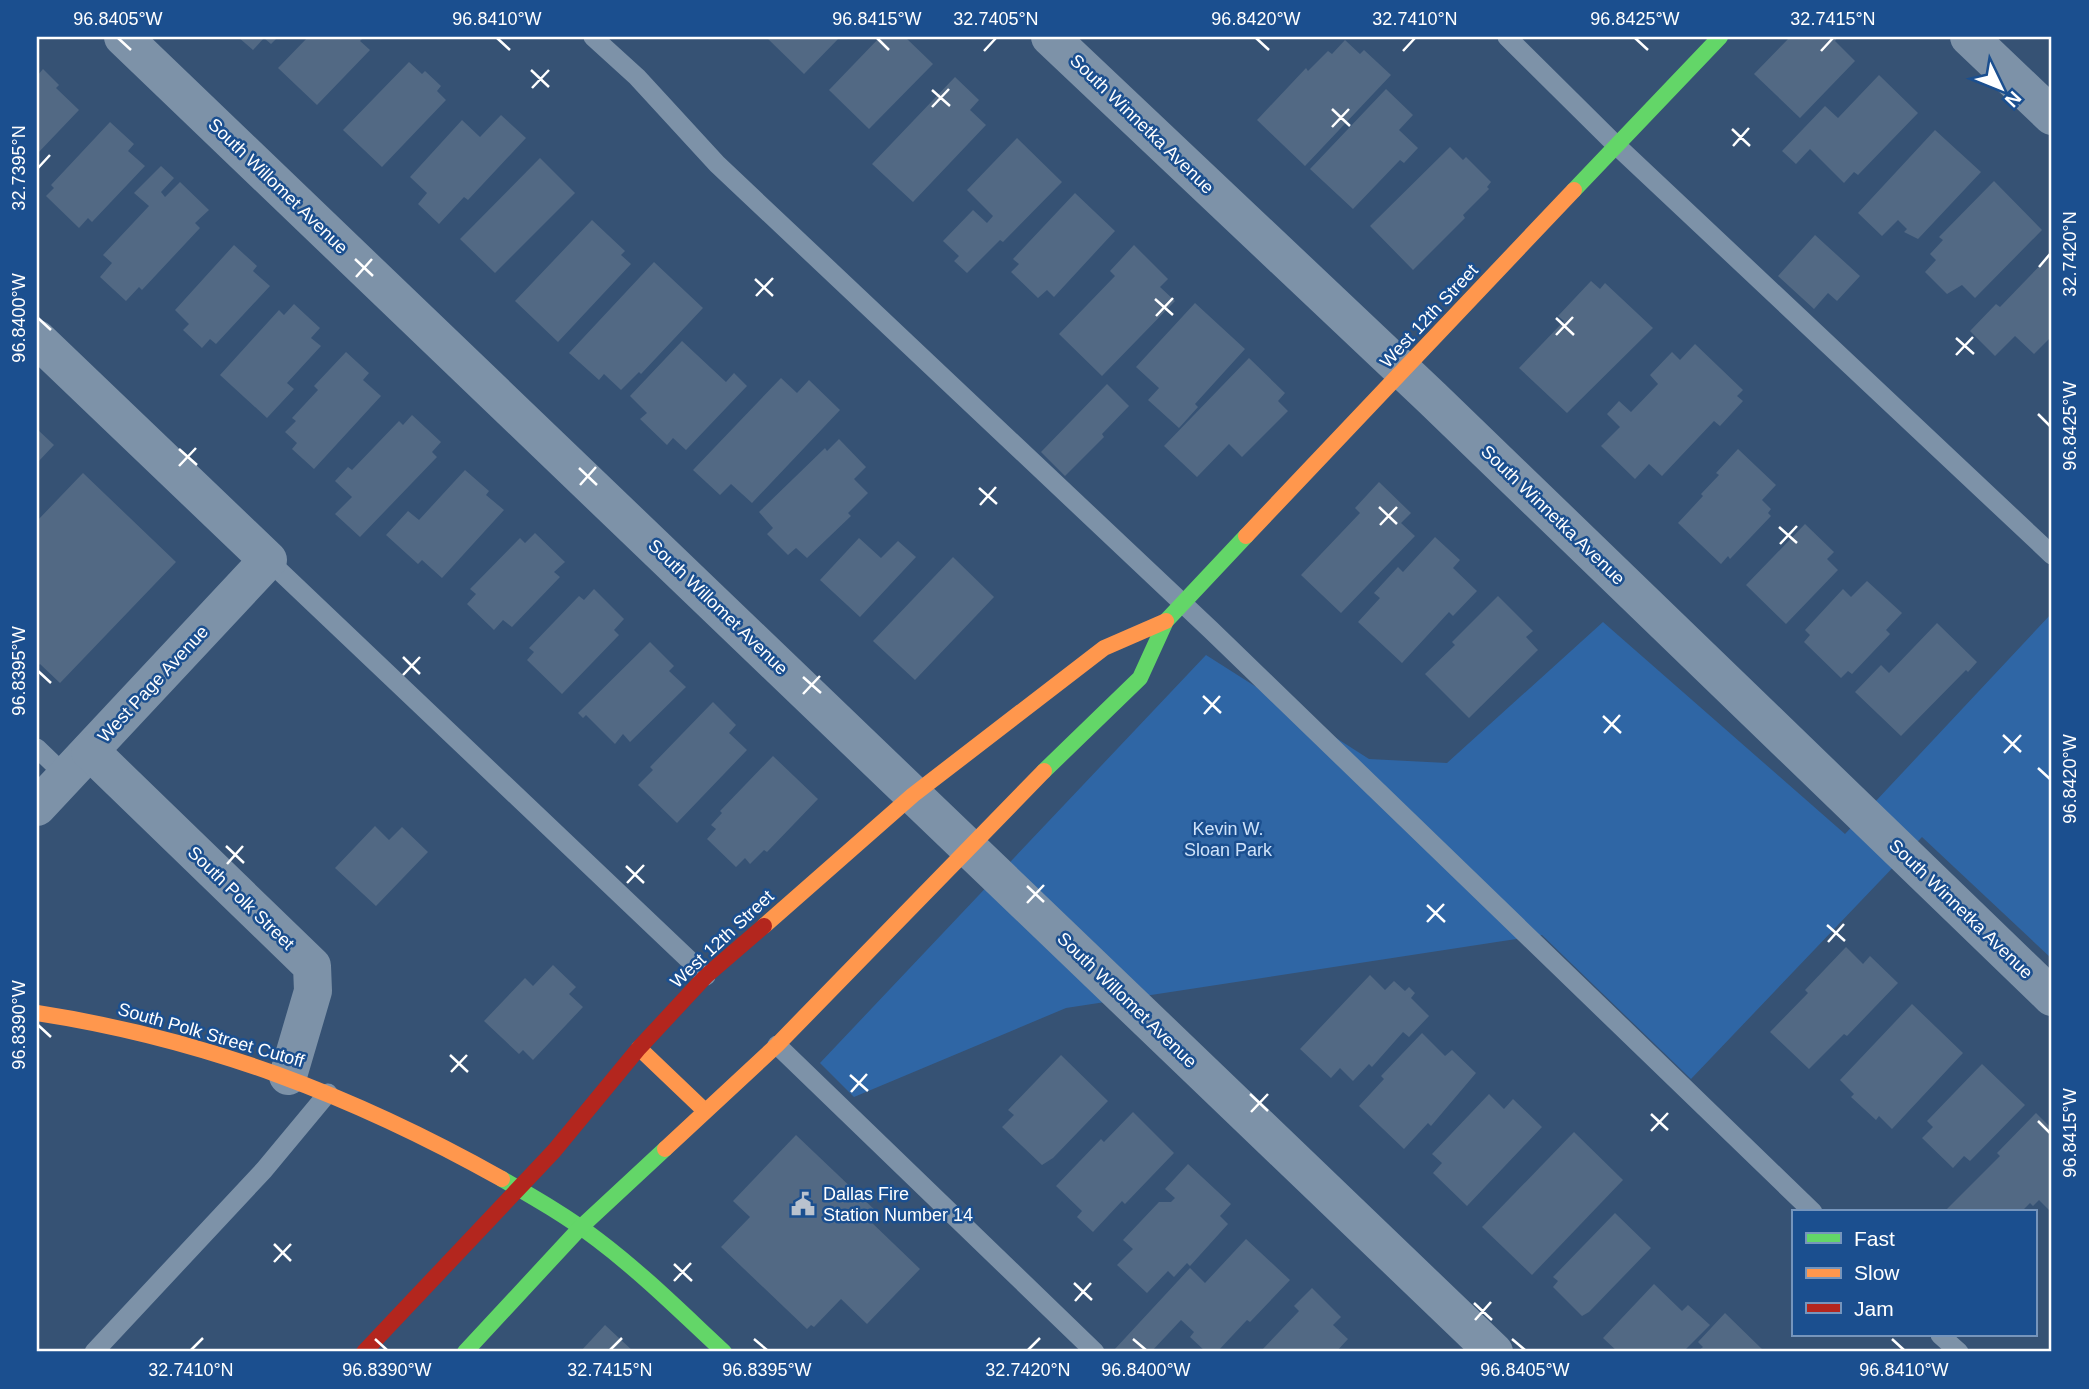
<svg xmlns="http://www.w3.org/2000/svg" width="2089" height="1389" font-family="Helvetica,sans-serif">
<rect width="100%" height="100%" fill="#365274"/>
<polygon fill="#2f66a5" points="2052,613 2052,959 1922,837 1691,1079 1542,935 1066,1008 854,1097 820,1063 1206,655 1369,759 1447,763 1603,622 1845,834"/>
<g fill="#526984">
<polygon points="238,37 278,37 271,44 264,38 253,50"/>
<polygon points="308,37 364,37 360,41 370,50 317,105 278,68"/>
<polygon points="766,37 840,37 804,74"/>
<polygon points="880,37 905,37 933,64 869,129 829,90"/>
<polygon points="1790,37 1838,37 1835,41 1855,61 1800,118 1754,74"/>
<polygon points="1345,40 1360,54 1364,50 1391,75 1305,166 1257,120 1306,68 1308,71 1328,51 1332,54"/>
<polygon points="409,62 422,74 425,71 441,86 437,91 446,100 382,167 343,130"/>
<polygon points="43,69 59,85 56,88 79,110 37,154 37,76"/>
<polygon points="1879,75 1918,113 1858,175 1854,172 1844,183 1810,149 1796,164 1782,151 1825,106 1838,118"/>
<polygon points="955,77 979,100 970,110 986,125 913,202 872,164"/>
<polygon points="1386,89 1413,115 1399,130 1418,148 1404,163 1400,160 1353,209 1310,169"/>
<polygon points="501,115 526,138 468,200 464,197 439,224 418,204 427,193 410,177 462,120 480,137"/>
<polygon points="110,122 134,144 128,151 145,166 92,222 88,218 79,228 46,196 54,188 51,185"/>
<polygon points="1935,130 1981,172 1918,239 1904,232 1907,229 1898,220 1882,236 1858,213"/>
<polygon points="1017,138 1062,182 1003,242 1000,240 967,273 954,261 959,256 943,241 973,210 987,223 993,216 967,190"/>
<polygon points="1450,147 1463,160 1466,157 1491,182 1487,187 1489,189 1463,215 1465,218 1413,270 1370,226"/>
<polygon points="540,158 575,193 495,273 460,239"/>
<polygon points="161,166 174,178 161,192 165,197 180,182 209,210 195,223 200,228 142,290 139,287 126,301 100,277 112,263 103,255 149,206 134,193"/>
<polygon points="1994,181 2042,230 1975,298 1962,285 1947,294 1925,272 1936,260 1930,254 1943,240 1939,237"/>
<polygon points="1075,193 1115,231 1054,297 1047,290 1038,298 1011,272 1019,264 1013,259"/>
<polygon points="592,220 625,251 621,255 631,264 558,342 515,301"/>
<polygon points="1815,235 1860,276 1837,301 1828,293 1814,309 1778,276"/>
<polygon points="234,245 257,266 253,271 270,286 216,344 210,339 202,348 183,330 189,324 175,310"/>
<polygon points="1134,245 1168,279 1160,287 1175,301 1102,376 1059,334 1115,276 1110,271"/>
<polygon points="2052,253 2052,336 2034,354 2015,336 1995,356 1970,331 1996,304 2000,307"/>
<polygon points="654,262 703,308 641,374 639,372 621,390 604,374 599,380 569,353"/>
<polygon points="1591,281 1600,289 1605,283 1653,328 1567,413 1519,368 1564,321 1558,316"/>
<polygon points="1195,303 1245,349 1195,404 1198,407 1179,428 1148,400 1159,388 1136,367"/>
<polygon points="294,304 320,328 311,338 321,346 287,383 294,389 267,418 220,375 279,310 284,315"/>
<polygon points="682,341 726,382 734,373 747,386 686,450 673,438 667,445 640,419 647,413 630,396"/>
<polygon points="1695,344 1743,390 1737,396 1743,401 1720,426 1714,421 1662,476 1649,464 1635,479 1601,446 1620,427 1607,414 1619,401 1631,412 1658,384 1650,375 1672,352 1680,360"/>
<polygon points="346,352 369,373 363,380 381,396 314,469 292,449 297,443 285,432 296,421 292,418 318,390 314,386"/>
<polygon points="1249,358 1285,393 1278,401 1288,411 1242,457 1229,444 1197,477 1164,446"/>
<polygon points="781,378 797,393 809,380 840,410 752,503 731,484 720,495 693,470"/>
<polygon points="1107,384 1129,406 1102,434 1104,437 1065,476 1041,452"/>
<polygon points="412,415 441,442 432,452 437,457 360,537 335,514 352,497 335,481 348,467 352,470 399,421 403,425"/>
<polygon points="37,429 54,445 37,463"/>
<polygon points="839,439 866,467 854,479 868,493 848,513 851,516 807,558 796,548 788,555 767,534 773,528 759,512 825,448 827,451"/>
<polygon points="1738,449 1776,485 1762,500 1771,509 1768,513 1771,516 1730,559 1728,556 1721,564 1678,523 1703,496 1701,494 1719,475 1716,473"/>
<polygon points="465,470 489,491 486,495 504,510 442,578 422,560 418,564 386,535 408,511 419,520"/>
<polygon points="83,473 176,562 60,683 40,664 37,667 37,521"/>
<polygon points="1379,482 1411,513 1401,523 1415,536 1341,613 1301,575 1360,513 1355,508"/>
<polygon points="1805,524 1834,552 1827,559 1838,570 1786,624 1746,585"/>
<polygon points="535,533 565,562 554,572 560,577 512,627 503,620 494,630 467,604 476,594 470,589 520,538 525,543"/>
<polygon points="1435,537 1460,560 1453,568 1477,591 1453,616 1449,612 1402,663 1358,622 1380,598 1374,593 1398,567 1403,572"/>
<polygon points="859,538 881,558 898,541 916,557 860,617 820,580"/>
<polygon points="953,557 994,597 915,680 873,641"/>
<polygon points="1867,581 1902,613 1886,630 1890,634 1852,674 1848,671 1841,678 1804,642 1810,635 1805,630 1843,589 1851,597"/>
<polygon points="594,589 624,619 614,630 619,635 562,694 527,660 534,652 529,648 579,596 584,600"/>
<polygon points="1498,596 1533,631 1526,637 1538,650 1469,718 1425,674 1455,645 1452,642"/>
<polygon points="1937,623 1977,662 1968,672 1966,670 1901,736 1855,692 1881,665 1889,673"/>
<polygon points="650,642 674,666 669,671 686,687 630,742 623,734 615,744 586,715 583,718 578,713"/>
<polygon points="713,702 736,725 729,733 747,750 677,823 638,785 653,770 650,767"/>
<polygon points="773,756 818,799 767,852 764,850 750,864 745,858 736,867 707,839 716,829 711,825 722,813 720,811"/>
<polygon points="375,826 389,840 402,827 428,852 376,906 335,868"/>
<polygon points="1846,947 1863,964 1870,956 1898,983 1847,1036 1844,1034 1809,1069 1770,1032 1808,993 1805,990"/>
<polygon points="553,965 576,987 569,994 583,1007 533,1060 523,1050 519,1054 484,1021 525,978 533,986"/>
<polygon points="1370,975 1385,990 1394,981 1405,991 1409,987 1415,993 1411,998 1429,1016 1409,1037 1403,1032 1372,1067 1369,1064 1353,1081 1340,1068 1331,1078 1300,1049"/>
<polygon points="1912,1004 1963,1053 1892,1129 1879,1116 1876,1120 1851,1097 1854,1094 1840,1080"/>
<polygon points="1422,1033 1445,1056 1452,1050 1476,1073 1431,1126 1428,1123 1404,1149 1359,1106 1384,1079 1381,1076"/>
<polygon points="1061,1055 1108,1101 1053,1158 1042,1165 1002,1127 1014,1115 1008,1110"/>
<polygon points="1982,1064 2025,1105 1970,1161 1964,1156 1953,1168 1922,1138 1933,1127 1927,1121"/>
<polygon points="1489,1094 1504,1109 1513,1099 1542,1127 1467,1206 1433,1173 1442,1163 1432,1154"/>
<polygon points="1133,1112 1174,1153 1125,1204 1122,1201 1093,1232 1077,1217 1082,1211 1056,1186 1101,1139 1104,1142"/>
<polygon points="2036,1113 2052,1129 2052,1206 2049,1210 2039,1200 2033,1206 2030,1203 2021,1212 1944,1212 2000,1156 1997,1153"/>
<polygon points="1574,1132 1623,1180 1532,1275 1482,1227"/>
<polygon points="796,1135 877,1212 869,1220 920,1269 867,1324 841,1299 814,1327 811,1325 807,1329 721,1247 750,1217 733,1201"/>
<polygon points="1188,1164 1231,1204 1220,1216 1228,1224 1190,1266 1187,1263 1174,1277 1168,1271 1147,1293 1117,1265 1133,1249 1123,1240 1159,1202 1171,1202 1175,1198 1165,1189"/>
<polygon points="1615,1213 1651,1248 1589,1312 1582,1316 1553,1287 1558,1281 1553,1277"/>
<polygon points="1246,1239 1290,1280 1250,1322 1247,1320 1217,1352 1206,1352 1190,1337 1194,1332 1181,1320 1151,1352 1116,1352 1114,1350 1190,1268 1205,1283"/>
<polygon points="1654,1284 1682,1311 1688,1305 1710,1325 1683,1352 1618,1352 1603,1338"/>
<polygon points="1312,1288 1341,1317 1333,1325 1348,1339 1336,1352 1260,1352 1299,1311 1294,1306"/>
<polygon points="1725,1313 1765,1352 1697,1352 1703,1347 1698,1342"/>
<polygon points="605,1325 634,1352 580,1352"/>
</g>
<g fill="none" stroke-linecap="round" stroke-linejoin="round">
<g stroke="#7d92a8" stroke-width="19">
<polyline points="593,37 637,77 717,164 1211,630 1813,1212"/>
<polyline points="1507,37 1616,145 2052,555"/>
<polyline points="268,560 706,976"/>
<polyline points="37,748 66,776"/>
<polyline points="777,1045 1095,1352"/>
<polyline points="1940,1335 1959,1352"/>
<polyline points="94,1352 264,1170 328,1093"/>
</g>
<g stroke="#7d92a8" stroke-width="38">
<polyline points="123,37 1494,1352"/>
<polyline points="1050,37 1432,398 2052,997"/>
<polyline points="1969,37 2052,116"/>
<polyline points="37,339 268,560 37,807"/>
<polyline points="90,751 312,966 313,991 288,1076"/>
</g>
<g stroke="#63d668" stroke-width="16">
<polyline points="1574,190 1720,37"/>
<polyline points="1044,771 1140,678 1166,621 1246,536"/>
<path d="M502 1179C535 1198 568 1217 598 1240 643 1274 683 1314 724 1352"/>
<polyline points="465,1352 581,1227 665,1149"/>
</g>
<g stroke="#ff974d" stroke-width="16">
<polyline points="1246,536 1574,190"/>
<polyline points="764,926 913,795 1104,648 1166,621"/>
<path d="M37 1013C206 1039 354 1096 502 1179"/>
<polyline points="639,1048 705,1111"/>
<polyline points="665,1149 777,1045 1044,771"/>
</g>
<polyline stroke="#b3261e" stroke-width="16" points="364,1352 554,1151 639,1048 706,976 764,926"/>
</g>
<path fill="none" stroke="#fff" stroke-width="2.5" d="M118 38 131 50M497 38 510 50M877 38 889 50M1256 38 1269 50M1635 38 1648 50M984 51 996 38M1403 51 1415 38M1821 51 1833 38M531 70 549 87M532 88 549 70M932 90 950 106M932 107 949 89M1332 109 1350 126M1332 127 1349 109M1732 129 1750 146M1733 146 1749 128M38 168 50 155M355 259 373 276M2039 267 2050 254M356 277 372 259M755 279 773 296M756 296 773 278M1155 299 1173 315M1156 316 1173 298M38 318 51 330M1556 318 1574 335M1556 335 1573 317M1956 338 1974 354M1956 355 1973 337M2038 414 2050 426M179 449 197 465M179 466 196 448M579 468 597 485M580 485 596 467M979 488 997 504M980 505 996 487M1379 507 1397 524M1380 525 1397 507M1779 527 1797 543M1780 544 1797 526M403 657 420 674M38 671 51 683M403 675 420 657M803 677 821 693M803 694 820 676M1203 696 1221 713M1204 714 1220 696M1603 716 1621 733M1604 733 1620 715M2003 735 2021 752M2004 753 2021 735M2038 768 2050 779M226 846 244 863M227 864 243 846M626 866 644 883M627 883 644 865M1027 886 1044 902M1027 903 1044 885M1427 905 1445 922M1427 922 1444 904M1827 925 1845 941M1828 942 1844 924M38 1025 51 1037M450 1055 468 1072M451 1072 467 1055M850 1075 868 1091M851 1092 867 1074M1250 1094 1268 1111M1251 1112 1268 1094M1651 1114 1668 1130M2038 1121 2050 1133M1651 1131 1668 1113M274 1244 291 1261M274 1262 291 1244M674 1264 692 1281M674 1281 691 1263M1074 1283 1092 1300M1075 1301 1091 1283M1474 1303 1492 1320M1475 1320 1491 1302M375 1339 387 1350M754 1339 767 1350M1133 1339 1146 1350M1512 1339 1525 1350M1892 1339 1904 1350M191 1350 203 1338M610 1350 622 1338M1028 1350 1040 1338"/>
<defs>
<g id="civic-bare" transform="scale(1.89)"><path d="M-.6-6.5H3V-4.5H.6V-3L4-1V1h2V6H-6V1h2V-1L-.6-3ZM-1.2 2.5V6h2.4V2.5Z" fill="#b9c2ce" stroke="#1b4f8f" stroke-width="2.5" paint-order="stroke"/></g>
</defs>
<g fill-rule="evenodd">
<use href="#civic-bare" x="803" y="1204"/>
</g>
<g text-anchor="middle" stroke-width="5" stroke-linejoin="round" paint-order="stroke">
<g font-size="18" fill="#fff" stroke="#1b4f8f">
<text transform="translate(1142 124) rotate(44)" y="6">South Winnetka Avenue</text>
<text transform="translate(278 186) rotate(44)" y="6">South Willomet Avenue</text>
<text transform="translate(1429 316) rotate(-47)" y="6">West 12th Street</text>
<text transform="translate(1553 515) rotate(44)" y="6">South Winnetka Avenue</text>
<text transform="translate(718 607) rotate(44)" y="6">South Willomet Avenue</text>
<text transform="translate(153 684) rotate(-47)" y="6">West Page Avenue</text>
<text transform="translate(241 898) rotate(44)" y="6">South Polk Street</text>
<text transform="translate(1961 909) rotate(44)" y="6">South Winnetka Avenue</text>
<text transform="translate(722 939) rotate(-43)" y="6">West 12th Street</text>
<text transform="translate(1127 1000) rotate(44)" y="6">South Willomet Avenue</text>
<text transform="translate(211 1035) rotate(16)" y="6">South Polk Street Cutoff</text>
</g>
<g font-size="18" fill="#cfe3fa" stroke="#1b4f8f">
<text x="1228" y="835">Kevin W.<tspan x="1228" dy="21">Sloan Park</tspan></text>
</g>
<g font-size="18" fill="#fff" stroke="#1b4f8f" text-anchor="start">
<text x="823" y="1200">Dallas Fire<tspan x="823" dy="21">Station Number 14</tspan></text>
</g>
</g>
<rect width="2089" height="1389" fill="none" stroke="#1b4f8f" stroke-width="77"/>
<rect x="1792" y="1210" width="245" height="126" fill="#1b4f8f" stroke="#7695bc" stroke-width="2"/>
<rect x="1806" y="1233" width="35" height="10" fill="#63d668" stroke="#7695bc" stroke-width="2"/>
<text x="1854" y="1246" font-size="21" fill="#ffffff">Fast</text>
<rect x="1806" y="1268" width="35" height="10" fill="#ff974d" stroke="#7695bc" stroke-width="2"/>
<text x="1854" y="1280" font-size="21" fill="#ffffff">Slow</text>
<rect x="1806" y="1303" width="35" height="10" fill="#b3261e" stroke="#7695bc" stroke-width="2"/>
<text x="1854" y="1316" font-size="21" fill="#ffffff">Jam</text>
<g transform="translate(2001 88) rotate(133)" stroke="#1b4f8f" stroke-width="5" paint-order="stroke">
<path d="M0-5L12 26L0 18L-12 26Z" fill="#ffffff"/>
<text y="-10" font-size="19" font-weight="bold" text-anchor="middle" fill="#ffffff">N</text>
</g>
<rect x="38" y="38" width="2012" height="1312" fill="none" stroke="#fff" stroke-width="2.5"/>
<g font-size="18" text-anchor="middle" fill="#fff">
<text x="118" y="25">96.8405°W</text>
<text x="497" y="25">96.8410°W</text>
<text x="877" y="25">96.8415°W</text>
<text x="996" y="25">32.7405°N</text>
<text x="1256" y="25">96.8420°W</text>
<text x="1415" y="25">32.7410°N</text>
<text x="1635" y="25">96.8425°W</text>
<text x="1833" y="25">32.7415°N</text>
<text transform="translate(19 168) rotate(-90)" y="6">32.7395°N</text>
<text transform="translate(2070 254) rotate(-90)" y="6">32.7420°N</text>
<text transform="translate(19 318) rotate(-90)" y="6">96.8400°W</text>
<text transform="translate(2070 426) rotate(-90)" y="6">96.8425°W</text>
<text transform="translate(19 671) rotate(-90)" y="6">96.8395°W</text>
<text transform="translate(2070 779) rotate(-90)" y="6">96.8420°W</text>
<text transform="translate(19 1025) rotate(-90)" y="6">96.8390°W</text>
<text transform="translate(2070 1133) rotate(-90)" y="6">96.8415°W</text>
<text x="191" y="1376">32.7410°N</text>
<text x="387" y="1376">96.8390°W</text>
<text x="610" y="1376">32.7415°N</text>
<text x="767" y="1376">96.8395°W</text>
<text x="1028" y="1376">32.7420°N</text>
<text x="1146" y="1376">96.8400°W</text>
<text x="1525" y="1376">96.8405°W</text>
<text x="1904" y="1376">96.8410°W</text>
</g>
</svg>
